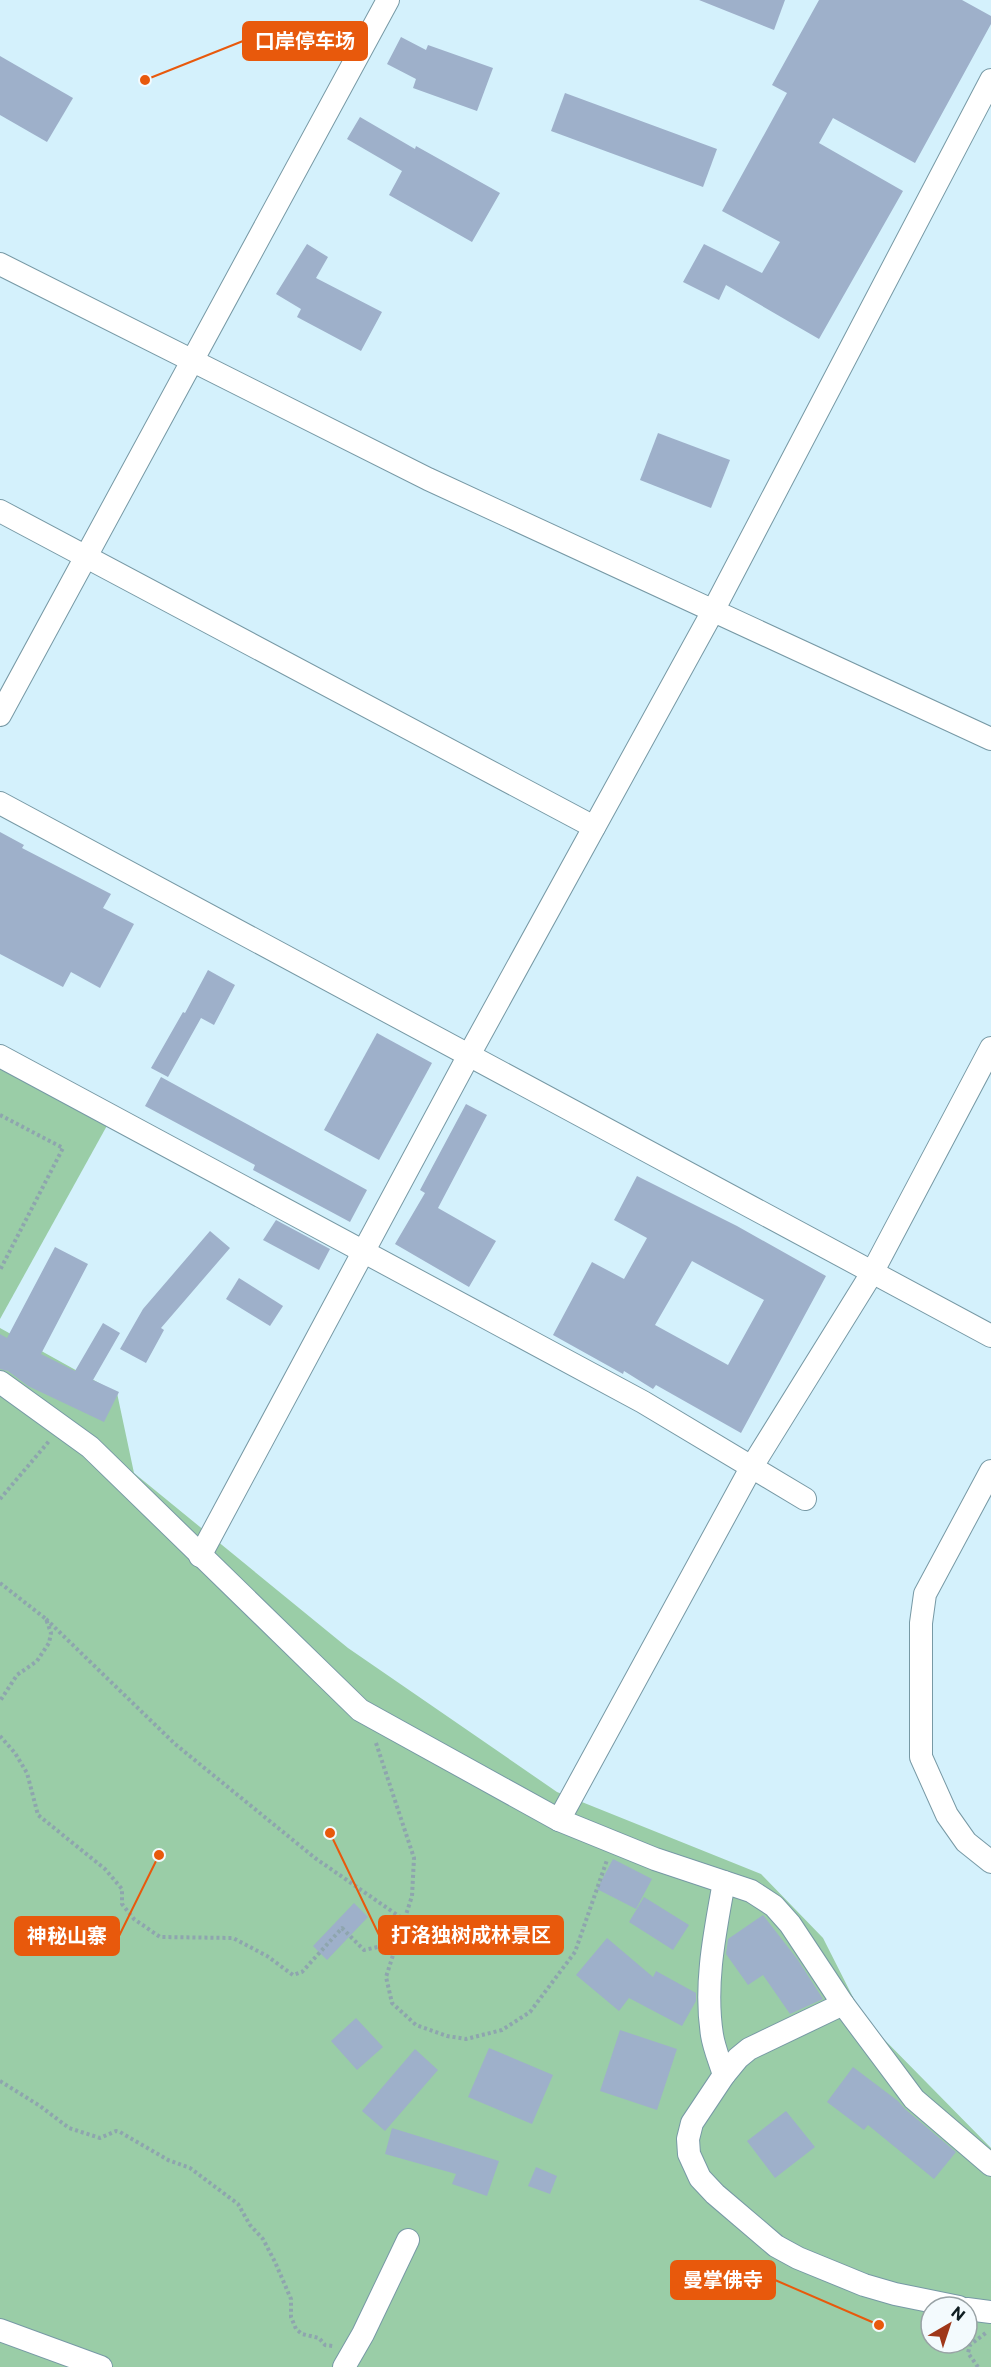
<svg xmlns="http://www.w3.org/2000/svg" width="991" height="2367" font-family="Commissioner,'Noto Sans SC',sans-serif">
<rect width="100%" height="100%" fill="#d4f1fc"/>
<g fill="#9acda7" fill-rule="evenodd">
<polygon points="0,1064 109,1122 0,1319"/>
<path d="M0 1328 117 1393 134 1473 348 1648 557 1792 761 1874 823 1938 864 2019 991 2148V2367H0ZM931 2307H967V2343H931Z"/>
</g>
<g fill="#9eb0ca" fill-rule="evenodd">
<polygon points="699,0 785,0 774,30"/>
<polygon points="819,0 962,0 991,16 991,24 915,163 833,118 819,143 903,191 819,339 726,285 719,300 683,282 704,244 762,273 780,242 722,211 787,93 772,85"/>
<polygon points="401,37 426,50 428,45 493,68 477,111 413,88 416,79 387,64"/>
<polygon points="0,56 73,98 47,142 0,115"/>
<polygon points="565,93 717,149 703,187 551,131"/>
<polygon points="360,117 415,149 416,146 500,193 472,242 389,195 402,171 347,139"/>
<polygon points="307,244 328,257 316,278 382,312 361,351 297,317 301,309 276,294"/>
<polygon points="658,433 730,460 711,508 640,480"/>
<polygon points="0,832 24,845 22,848 111,894 103,908 134,924 100,988 71,972 63,987 0,954"/>
<polygon points="208,970 235,985 214,1025 201,1018 168,1077 151,1068 183,1012 185,1013"/>
<polygon points="377,1033 432,1063 379,1160 324,1130"/>
<polygon points="161,1077 367,1190 350,1222 253,1170 255,1165 145,1106"/>
<polygon points="466,1104 487,1115 438,1208 496,1241 469,1287 395,1244 425,1193 420,1190"/>
<path d="M637 1176 737 1226 826 1276 741 1433 656 1385 653 1389 624 1371 623 1374 553 1335 592 1262 624 1279 647 1238 614 1220ZM692 1261 764 1300 728 1365 655 1325Z"/>
<polygon points="276,1220 330,1249 319,1270 263,1240"/>
<polygon points="210,1231 230,1248 161,1328 164,1330 146,1363 120,1349 143,1309"/>
<polygon points="55,1247 88,1264 41,1354 75,1371 103,1323 120,1333 93,1380 119,1392 104,1422 28,1386 8,1371 0,1369 0,1334 7,1338"/>
<polygon points="239,1278 283,1306 270,1326 226,1299"/>
<polygon points="613,1859 652,1879 636,1909 597,1889"/>
<polygon points="644,1897 689,1925 673,1950 629,1922"/>
<polygon points="354,1903 368,1917 327,1960 313,1946"/>
<polygon points="763,1915 798,1960 823,1999 790,2014 763,1975 748,1985 726,1954 728,1939"/>
<polygon points="607,1938 653,1977 656,1971 696,1993 696,2001 682,2026 629,1998 619,2011 576,1975"/>
<polygon points="356,2018 383,2047 357,2070 331,2041"/>
<polygon points="620,2030 677,2049 657,2110 600,2091"/>
<polygon points="489,2048 553,2075 532,2124 468,2097"/>
<polygon points="415,2049 438,2070 385,2131 362,2111"/>
<polygon points="853,2067 898,2101 905,2109 956,2152 934,2179 868,2125 864,2130 827,2102"/>
<polygon points="786,2111 815,2147 775,2178 747,2141"/>
<polygon points="392,2128 499,2161 487,2196 452,2184 456,2174 385,2154"/>
<polygon points="536,2167 557,2176 550,2194 528,2186"/>
</g>
<g fill="none" stroke-linecap="round" stroke-linejoin="round">
<g stroke="#7799a5" stroke-width="24">
<g id="minor">
<polyline points="0,264 428,479 991,739"/>
<polyline points="0,511 594,827"/>
<polyline points="0,715 388,0"/>
<polyline points="0,803 991,1336"/>
<polyline points="0,1056 643,1402 805,1499"/>
<polyline points="0,1382 90,1447 360,1710 559,1820 655,1859 751,1891 774,1906 790,1924 843,2004 914,2099 991,2165"/>
<polyline points="991,1471 925,1594 921,1623 921,1757 947,1815 966,1842 991,1862"/>
<polyline points="200,1556 469,1055 713,611 991,80"/>
<polyline points="559,1820 751,1468 872,1273 991,1048"/>
<polyline points="843,2004 749,2049 738,2058 724,2075 692,2123 688,2139 689,2154 700,2178 715,2194 776,2246 798,2258 864,2285 895,2294 959,2307"/>
<path d="M724 2075C720 2062 714 2048 712 2035 704 1984 715 1932 724 1882"/>
<polyline points="967,2309 991,2312"/>
<polyline points="0,2330 101,2367"/>
<polyline points="344,2367 363,2334 408,2240"/>
</g>
</g>
<g stroke="#8ea5ae" stroke-width="4" stroke-dasharray="3 3" stroke-linecap="butt">
<polyline points="0,1115 63,1148 0,1270"/>
<polyline points="0,1499 50,1440"/>
<polyline points="0,1583 46,1619 51,1633 49,1643 37,1661 17,1675 0,1701"/>
<polyline points="46,1619 175,1744 315,1858 403,1919"/>
<polyline points="0,1736 15,1753 27,1773 38,1815 105,1869 122,1889 122,1904 134,1919 160,1937 233,1938 267,1956 293,1975 302,1972 342,1928 364,1950 396,1943"/>
<polyline points="376,1743 414,1858 412,1896 386,1977 392,2003 416,2025 447,2036 466,2039 502,2030 530,2012 575,1952 607,1860"/>
<polyline points="0,2081 40,2106 69,2128 100,2138 116,2131 120,2132 168,2160 190,2168 238,2204 250,2225 263,2239 275,2262 291,2299 291,2317 296,2329 302,2334 319,2338 325,2345 333,2346"/>
<polyline points="978,2367 968,2353 970,2345 987,2332"/>
</g>
<use href="#minor" stroke="#fff" stroke-width="22"/>
</g>
<path fill="none" stroke="#e8590c" stroke-width="2" d="M145 80L243 41M330 1833L379 1935M159 1855L119 1936M879 2325L775 2280"/>
<g fill="#e8590c" stroke="#f3fafd" stroke-width="2">
<circle cx="145" cy="80" r="6"/>
<circle cx="330" cy="1833" r="6"/>
<circle cx="159" cy="1855" r="6"/>
<circle cx="879" cy="2325" r="6"/>
</g>
<g fill="#e8590c" stroke="#e8590c" stroke-width="2">
<rect x="243" y="22" width="124" height="38" rx="6"/>
<rect x="379" y="1916" width="184" height="38" rx="6"/>
<rect x="15" y="1917" width="104" height="38" rx="6"/>
<rect x="671" y="2261" width="104" height="38" rx="6"/>
</g>
<g font-size="20" text-anchor="middle" font-weight="bold" fill="#fff">
<text x="305" y="48">口岸停车场</text>
<text x="471" y="1942">打洛独树成林景区</text>
<text x="67" y="1943">神秘山寨</text>
<text x="723" y="2287">曼掌佛寺</text>
</g>
<g transform="translate(949 2325) rotate(39)"><circle r="28" fill="#f3fafd" stroke="#98a2a5" stroke-width="1.5"/>
<path d="M0-4.5L10 22L0 15L-10 22Z" fill="#9f3719"/>
<text y="-9" font-size="16" font-weight="bold" text-anchor="middle" fill="#0f1d21">N</text>
</g>
</svg>
